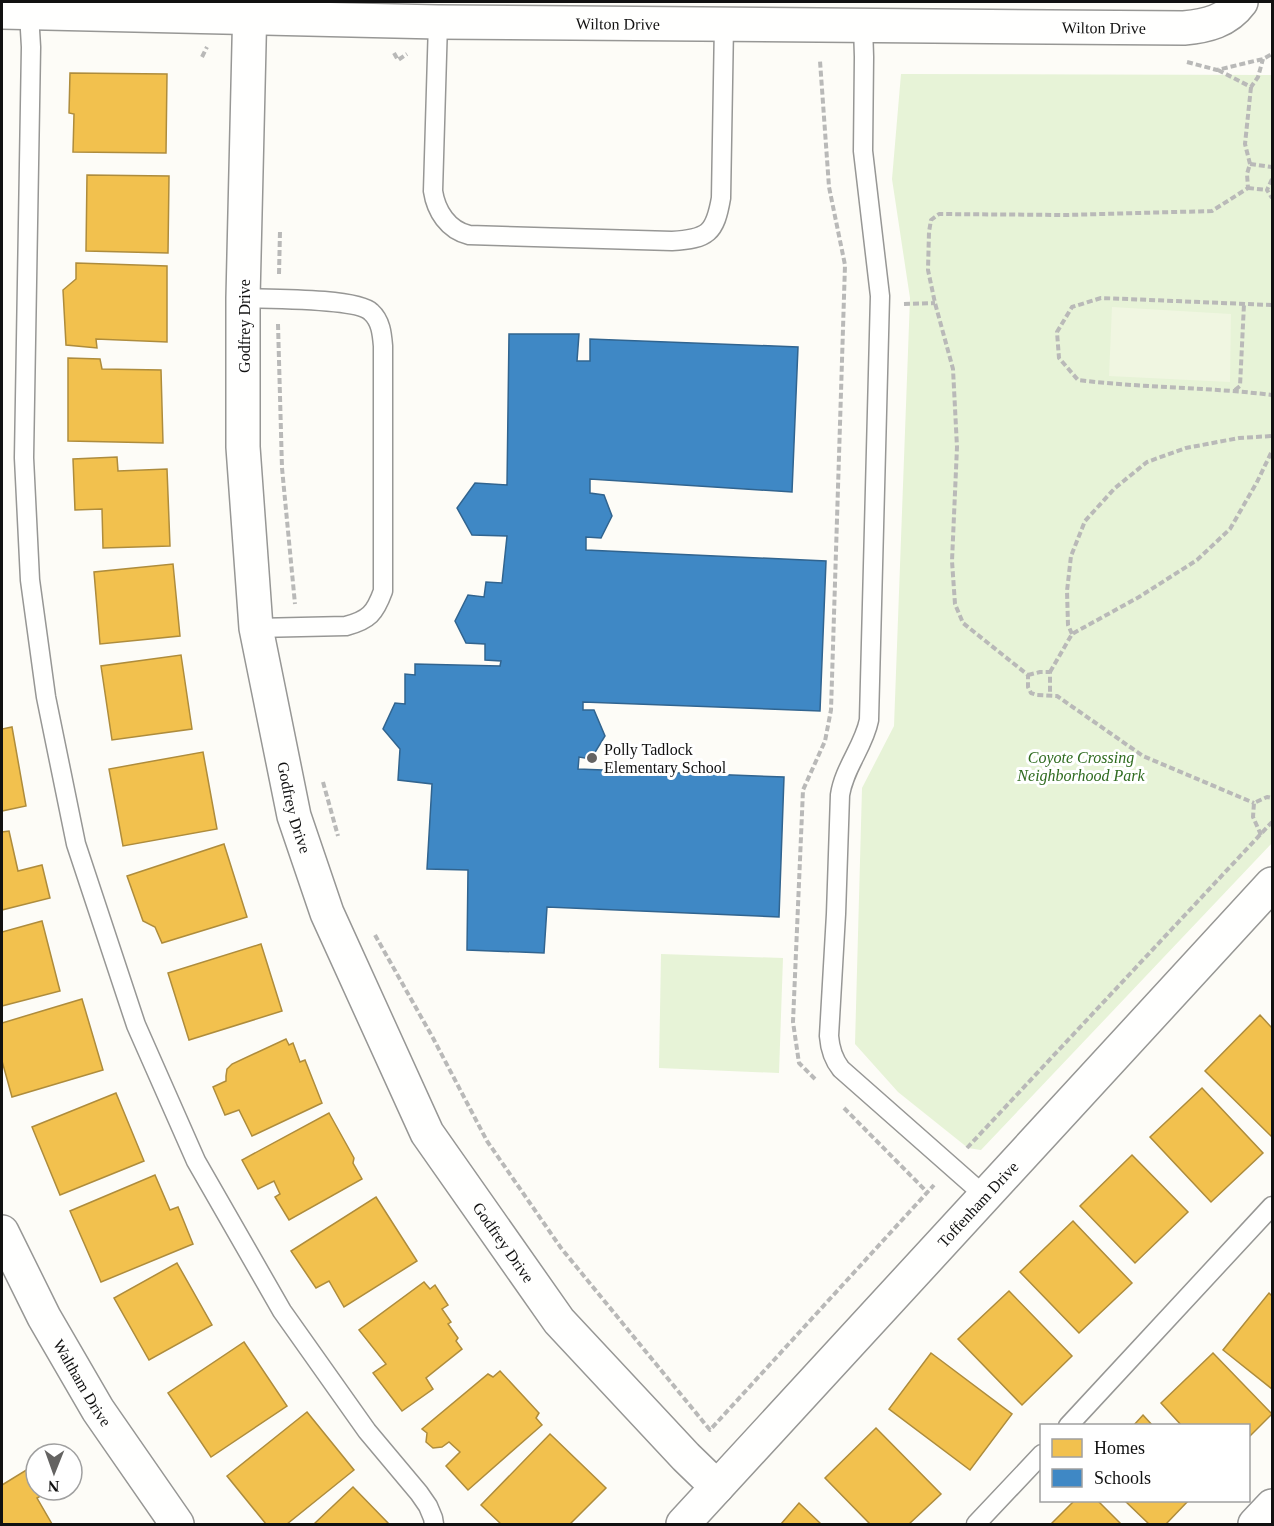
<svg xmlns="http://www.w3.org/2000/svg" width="1274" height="1526" font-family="'Times New Roman',serif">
<rect width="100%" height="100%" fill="#fdfcf7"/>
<g fill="#e7f3d7">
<polygon points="901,74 1272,75 1272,843 981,1150 968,1148 898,1092 855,1044 862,788 894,726 910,298 892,179"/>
<polygon points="661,954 783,958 779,1073 659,1068"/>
</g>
<polygon fill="#f0f6e1" points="1112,307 1231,314 1230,382 1109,376"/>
<g fill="#f2c14e" stroke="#ae8c3c" stroke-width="1.5">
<polygon points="70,73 167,74 166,153 73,152 74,114 69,113"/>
<polygon points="87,175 169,176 168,253 86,251"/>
<polygon points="76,263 167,266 167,342 96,339 97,348 66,345 63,290 76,279"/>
<polygon points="68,358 100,359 102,369 161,370 163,443 68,441"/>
<polygon points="117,457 118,471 167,469 170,546 103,548 102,509 75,510 73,459"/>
<polygon points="173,564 180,636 100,644 94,572"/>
<polygon points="181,655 192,729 112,740 101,666"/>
<polygon points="12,727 26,806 2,811 2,729"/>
<polygon points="203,752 217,829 123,846 109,769"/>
<polygon points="9,831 18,871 42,865 50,898 2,910 2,832"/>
<polygon points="224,844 247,917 162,943 155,927 143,921 127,876"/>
<polygon points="42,921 60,991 2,1006 2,932"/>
<polygon points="261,944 282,1011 189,1040 168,973"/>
<polygon points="82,999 103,1070 12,1097 2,1061 2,1023"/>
<polygon points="1260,1015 1272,1028 1272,1137 1205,1071"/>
<polygon points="286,1039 289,1045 293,1043 300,1062 305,1060 322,1103 252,1136 239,1110 225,1115 213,1087 226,1081 226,1076 227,1069 232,1064"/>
<polygon points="1202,1088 1263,1153 1211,1202 1150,1137"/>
<polygon points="116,1093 144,1161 60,1195 32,1127"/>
<polygon points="329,1113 354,1158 353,1163 362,1179 289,1220 275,1197 280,1194 274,1181 258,1189 242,1160"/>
<polygon points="1132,1155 1188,1212 1135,1263 1080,1206"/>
<polygon points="155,1175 170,1210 178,1207 193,1244 101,1282 70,1211"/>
<polygon points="376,1197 417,1261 344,1307 329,1281 316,1288 291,1251"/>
<polygon points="1073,1221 1132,1283 1079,1333 1020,1272"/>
<polygon points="177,1263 212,1325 149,1360 114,1298"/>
<polygon points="424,1282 430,1289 435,1285 448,1305 442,1309 451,1322 448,1324 458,1338 456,1341 462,1349 426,1378 433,1389 402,1411 373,1373 386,1364 359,1330"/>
<polygon points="1009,1291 1072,1356 1022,1405 958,1339"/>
<polygon points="1269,1293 1272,1296 1272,1389 1223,1350"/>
<polygon points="244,1342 287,1406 211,1457 168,1393"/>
<polygon points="931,1353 1012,1414 970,1470 889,1409"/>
<polygon points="1213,1353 1272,1414 1248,1438 1248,1426 1182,1426 1161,1403"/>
<polygon points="500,1371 539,1413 536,1418 542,1425 468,1490 446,1466 460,1452 449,1442 442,1447 433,1448 426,1442 427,1433 422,1429 488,1374 493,1377"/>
<polygon points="307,1412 354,1470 287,1524 266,1524 227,1476"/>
<polygon points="1143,1415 1153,1426 1133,1426"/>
<polygon points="876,1428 941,1494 909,1524 870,1524 825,1478"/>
<polygon points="550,1434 606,1488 570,1524 501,1524 481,1505"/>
<polygon points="36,1464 36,1490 51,1490 37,1498 52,1524 2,1524 2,1485"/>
<polygon points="353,1487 389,1524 314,1524"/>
<polygon points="1075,1500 1097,1500 1121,1524 1051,1524"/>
<polygon points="1124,1500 1189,1500 1166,1524 1149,1524"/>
<polygon points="799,1503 821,1524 781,1524"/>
</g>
<polygon fill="#3f88c5" stroke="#31648f" stroke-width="1.5" points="509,334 579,334 577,361 590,361 590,339 798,347 792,492 590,479 590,493 604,495 612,516 601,538 586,537 586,550 826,561 820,711 583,702 583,710 594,710 605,736 591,759 579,757 578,769 784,777 779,917 547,907 544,953 467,950 468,870 427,869 432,784 398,780 400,749 383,729 395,703 405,704 405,674 415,675 415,664 500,666 501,661 485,660 485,644 466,643 455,621 468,595 484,597 486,582 502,583 507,536 472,535 457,508 475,483 507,485"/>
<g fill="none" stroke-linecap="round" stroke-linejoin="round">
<g stroke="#979795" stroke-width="21">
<g id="service">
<polyline points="29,13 31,47 24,458 30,580 46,697 76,844 136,1025 196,1161 282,1311 367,1431 419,1493 428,1506 433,1518 434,1524"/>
<path d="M438 22 433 191C436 211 448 230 469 235L672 241C708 239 715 233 721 198L724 24"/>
<path d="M863 25 864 57 863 151 880 296 869 720C864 746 844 768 840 795L836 914 829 1036C830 1049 833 1059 841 1069L985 1196"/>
<path d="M243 298C267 299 357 298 371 312 381 321 382 334 383 346V591C375 613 369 620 346 626L256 628"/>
<polyline points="1068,1426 1272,1206"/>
<polyline points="976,1524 1042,1454"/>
</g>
</g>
<g stroke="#979795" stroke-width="36">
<g id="minor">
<path id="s1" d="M250 2 243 298V447L256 628 294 816 327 913 427 1133 559 1321 686 1457 717 1487"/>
<path id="s2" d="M2 12 438 22 1184 28C1207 26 1227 21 1241 2"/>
<path id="s3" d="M2 1232 44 1317 98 1410 177 1524"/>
<path id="s4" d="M683 1524 1272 884"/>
<polyline points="1255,1524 1272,1506"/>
</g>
</g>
<g stroke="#b9b9b8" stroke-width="4" stroke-dasharray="6 3" stroke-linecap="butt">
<polyline points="394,53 398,60 407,54"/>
<polyline points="202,57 207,47"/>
<polyline points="1187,62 1217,70 1263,59 1272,54"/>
<polyline points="1218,70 1251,87 1258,77 1263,59"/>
<polyline points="1251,87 1245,144 1250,164 1247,174 1248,188 1212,211 1066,215 939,214 931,220 929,232 928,270 935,303 953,369 957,447 952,561 955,604 963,623 1028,675 1028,687 1031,693 1037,695 1057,696 1143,756 1254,803"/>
<polyline points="1250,164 1272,167"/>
<polyline points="1272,179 1267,190 1272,198"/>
<polyline points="1248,188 1267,190"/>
<polyline points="279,274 280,231"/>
<polyline points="904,304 935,303"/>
<path d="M1272 305 1101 298 1072 307 1057 332 1059 358 1078 380C1143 388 1208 387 1272 395"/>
<polyline points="278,324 282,468 295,604"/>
<polyline points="1235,390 1240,386 1244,304"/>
<polyline points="1072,634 1068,625 1067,591 1071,556 1085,521 1115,488 1147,462 1186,448 1239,438 1272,436"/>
<polyline points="1050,672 1072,634 1139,597 1197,560 1230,529 1257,482 1272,451"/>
<polyline points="1028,675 1040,672 1050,672 1050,696"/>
<polyline points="323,782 338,836"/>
<polyline points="1261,835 1253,817 1254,803 1267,797 1272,798"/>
<polyline points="375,935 433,1038 487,1141 561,1248 710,1430 934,1185"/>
<polyline points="815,1079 799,1063 793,1022 803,790 825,741 831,710 845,265 829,187 820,61"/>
<polyline points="844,1108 928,1193"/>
<polyline points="967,1148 1272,822"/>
</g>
<use href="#service" stroke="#fffffe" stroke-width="18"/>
<use href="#minor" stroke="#fffffe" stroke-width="33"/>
</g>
<circle fill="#646362" stroke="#fff" stroke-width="2" cx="592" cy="758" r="6"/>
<g text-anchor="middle" stroke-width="6" stroke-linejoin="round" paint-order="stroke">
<g font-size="16" fill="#111" stroke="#fff">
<text dy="6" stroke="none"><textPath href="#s2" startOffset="616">Wilton Drive</textPath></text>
<text dy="6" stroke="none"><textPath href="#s2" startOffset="1102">Wilton Drive</textPath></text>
<text transform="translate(244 326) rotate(-90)" y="6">Godfrey Drive</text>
<text dy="6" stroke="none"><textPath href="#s1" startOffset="810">Godfrey Drive</textPath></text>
<text dy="6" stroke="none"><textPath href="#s4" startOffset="435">Toffenham Drive</textPath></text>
<text dy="6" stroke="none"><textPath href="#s1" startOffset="1296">Godfrey Drive</textPath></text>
<text dy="6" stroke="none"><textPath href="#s3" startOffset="171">Waltham Drive</textPath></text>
</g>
<g font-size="16" fill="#111" stroke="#fff" text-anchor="start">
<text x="604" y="755">Polly Tadlock<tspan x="604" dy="18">Elementary School</tspan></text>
</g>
<g font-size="16" font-style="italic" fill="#2f6b1f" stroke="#fff">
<text x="1081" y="763">Coyote Crossing<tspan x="1081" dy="18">Neighborhood Park</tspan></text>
</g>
</g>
<rect width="1274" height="1526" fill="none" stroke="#111111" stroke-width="6"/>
<rect x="1040" y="1424" width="210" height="78" fill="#ffffff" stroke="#a0a0a0" stroke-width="1.5"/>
<rect x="1052" y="1439" width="30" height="18" fill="#f2c14e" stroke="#a0a0a0" stroke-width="1.5"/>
<text x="1094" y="1454" font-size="18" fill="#111111">Homes</text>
<rect x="1052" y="1469" width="30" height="18" fill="#3f88c5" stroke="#a0a0a0" stroke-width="1.5"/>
<text x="1094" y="1484" font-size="18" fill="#111111">Schools</text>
<g transform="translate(54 1472) rotate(181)"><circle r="28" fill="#ffffff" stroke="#a0a0a0" stroke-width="1.5"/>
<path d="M0-4.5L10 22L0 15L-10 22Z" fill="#646362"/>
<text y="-9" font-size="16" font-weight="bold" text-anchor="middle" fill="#111111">N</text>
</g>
</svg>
